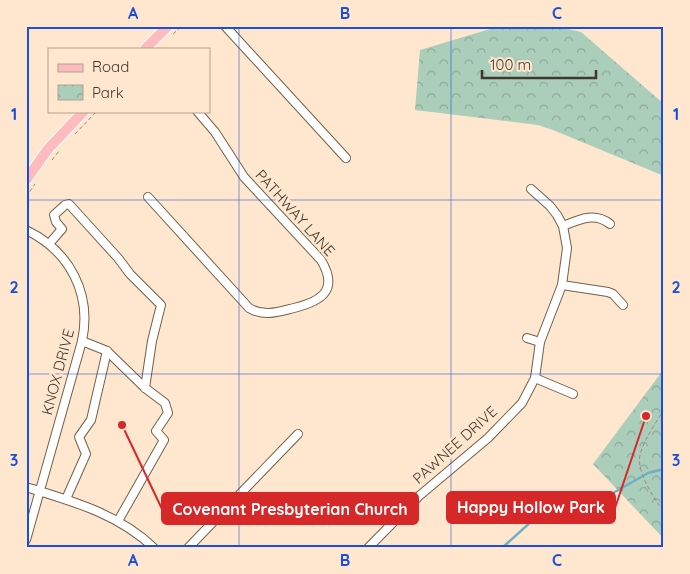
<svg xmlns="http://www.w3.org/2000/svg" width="690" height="574" font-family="Quicksand,sans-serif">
<defs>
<pattern id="park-crowns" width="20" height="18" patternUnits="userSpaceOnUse" patternTransform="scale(1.25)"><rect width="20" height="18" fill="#abcebb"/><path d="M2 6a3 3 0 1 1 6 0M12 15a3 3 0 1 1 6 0" fill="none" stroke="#8da898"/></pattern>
</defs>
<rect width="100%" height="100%" fill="#fee7ce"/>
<g fill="url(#park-crowns)">
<polygon points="500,26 555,26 581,32 664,104 664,176 553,130 538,125 415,110 420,50"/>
<polygon points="664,369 664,539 593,464"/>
</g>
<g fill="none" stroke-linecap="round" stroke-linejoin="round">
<g stroke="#6fb0c6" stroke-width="2.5">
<polyline points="664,437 662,441 664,450"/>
<polyline points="664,474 662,489 664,493"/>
<polyline points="502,548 544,510 563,506 575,512 611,497 613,493 648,473 664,469"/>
</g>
<g stroke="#73604a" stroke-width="10">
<g id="minor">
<polyline points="225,26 346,158"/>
<path d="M148 197 249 308C264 317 278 312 294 308 322 301 339 290 321 260L244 177 215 132 197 111"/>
<path d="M563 226C580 219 595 212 610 224"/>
<path d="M26 230C70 251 92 294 82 341L26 540"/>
<polyline points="49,244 62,229 56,222 54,215 65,205 69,204 118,258 130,274 161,305 152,341 145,388"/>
<polyline points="562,285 608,292 613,294 623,305"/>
<polyline points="527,338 540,342"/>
<polyline points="82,341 107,351 145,388 165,403 168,413 156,431 164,440 118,521"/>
<polyline points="535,378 573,394"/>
<path d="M26 487C72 501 119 514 154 548"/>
<polyline points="66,499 86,454 79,437 91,420 107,351"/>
<polyline points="188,548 298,434"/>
<polyline points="368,548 419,496 488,438 522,403 535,378 540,342 562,285 567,248 563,226 557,215 550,206 531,189"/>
</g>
</g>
<g stroke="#fff" stroke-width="12">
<g id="major">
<polyline points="145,49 168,26"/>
<polyline points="26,180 48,149 84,111"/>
</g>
</g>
<g stroke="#9b8c7a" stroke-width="1" stroke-dasharray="4 2.5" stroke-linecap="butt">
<polyline points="173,34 182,26"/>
<polyline points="75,134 97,111"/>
<polyline points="52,160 59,151"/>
<polyline points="26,197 35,184"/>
<path d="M664 409C656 423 644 439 640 455 636 471 654 499 664 512"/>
</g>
<use href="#minor" stroke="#fff" stroke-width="8"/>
<use href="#major" stroke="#fdbabf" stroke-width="10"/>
</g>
<path fill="none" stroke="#1d4ed8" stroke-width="1" stroke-opacity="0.55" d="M239 26V548M451 26V548M26 200H664M26 374H664"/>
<g text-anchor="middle" stroke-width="5" stroke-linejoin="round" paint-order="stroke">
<g font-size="15" fill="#40372d" stroke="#fee7ce">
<text transform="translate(295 213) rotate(48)" y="5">PATHWAY LANE</text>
<text transform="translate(58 372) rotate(-75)" y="5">KNOX DRIVE</text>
<text transform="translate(455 445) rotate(-42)" y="5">PAWNEE DRIVE</text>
</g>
</g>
<path fill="none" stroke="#d62828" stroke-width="2" d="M646 416L615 508M122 425L162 509"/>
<g fill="#d62828" stroke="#fee7ce" stroke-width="2">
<circle cx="646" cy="416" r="5"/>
<circle cx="122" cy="425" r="5"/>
</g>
<g fill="#d62828" stroke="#d62828" stroke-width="2">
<rect x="447" y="492" width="168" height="31" rx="5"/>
<rect x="162" y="493" width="256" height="31" rx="5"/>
</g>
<g font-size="16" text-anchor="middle" font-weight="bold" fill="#fff">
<text x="531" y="513">Happy Hollow Park</text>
<text x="290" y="515">Covenant Presbyterian Church</text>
</g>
<rect width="690" height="574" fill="none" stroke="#fee7ce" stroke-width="55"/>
<rect x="48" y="48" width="162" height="65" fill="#fee7ce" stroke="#b2a18e"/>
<rect x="58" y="64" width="25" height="8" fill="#fdbabf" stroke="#b2a18e"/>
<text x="92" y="72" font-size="15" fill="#40372d">Road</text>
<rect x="58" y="85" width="25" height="15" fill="url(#park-crowns)" stroke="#b2a18e"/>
<text x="92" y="98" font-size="15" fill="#40372d">Park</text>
<path d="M482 70v8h114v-8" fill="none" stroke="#40372d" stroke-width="2.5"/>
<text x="490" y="70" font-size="15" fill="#40372d" stroke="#fee7ce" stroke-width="4" paint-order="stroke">100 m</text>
<rect x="28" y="28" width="634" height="518" fill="none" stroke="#1d4ed8" stroke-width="2"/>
<g font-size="16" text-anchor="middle" font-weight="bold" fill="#1d4ed8">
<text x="133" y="19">A</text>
<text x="345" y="19">B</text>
<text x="557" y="19">C</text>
<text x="14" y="120">1</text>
<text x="676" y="120">1</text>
<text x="14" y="293">2</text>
<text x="676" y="293">2</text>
<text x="14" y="466">3</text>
<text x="676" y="466">3</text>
<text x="133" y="566">A</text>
<text x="345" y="566">B</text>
<text x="557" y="566">C</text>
</g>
</svg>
